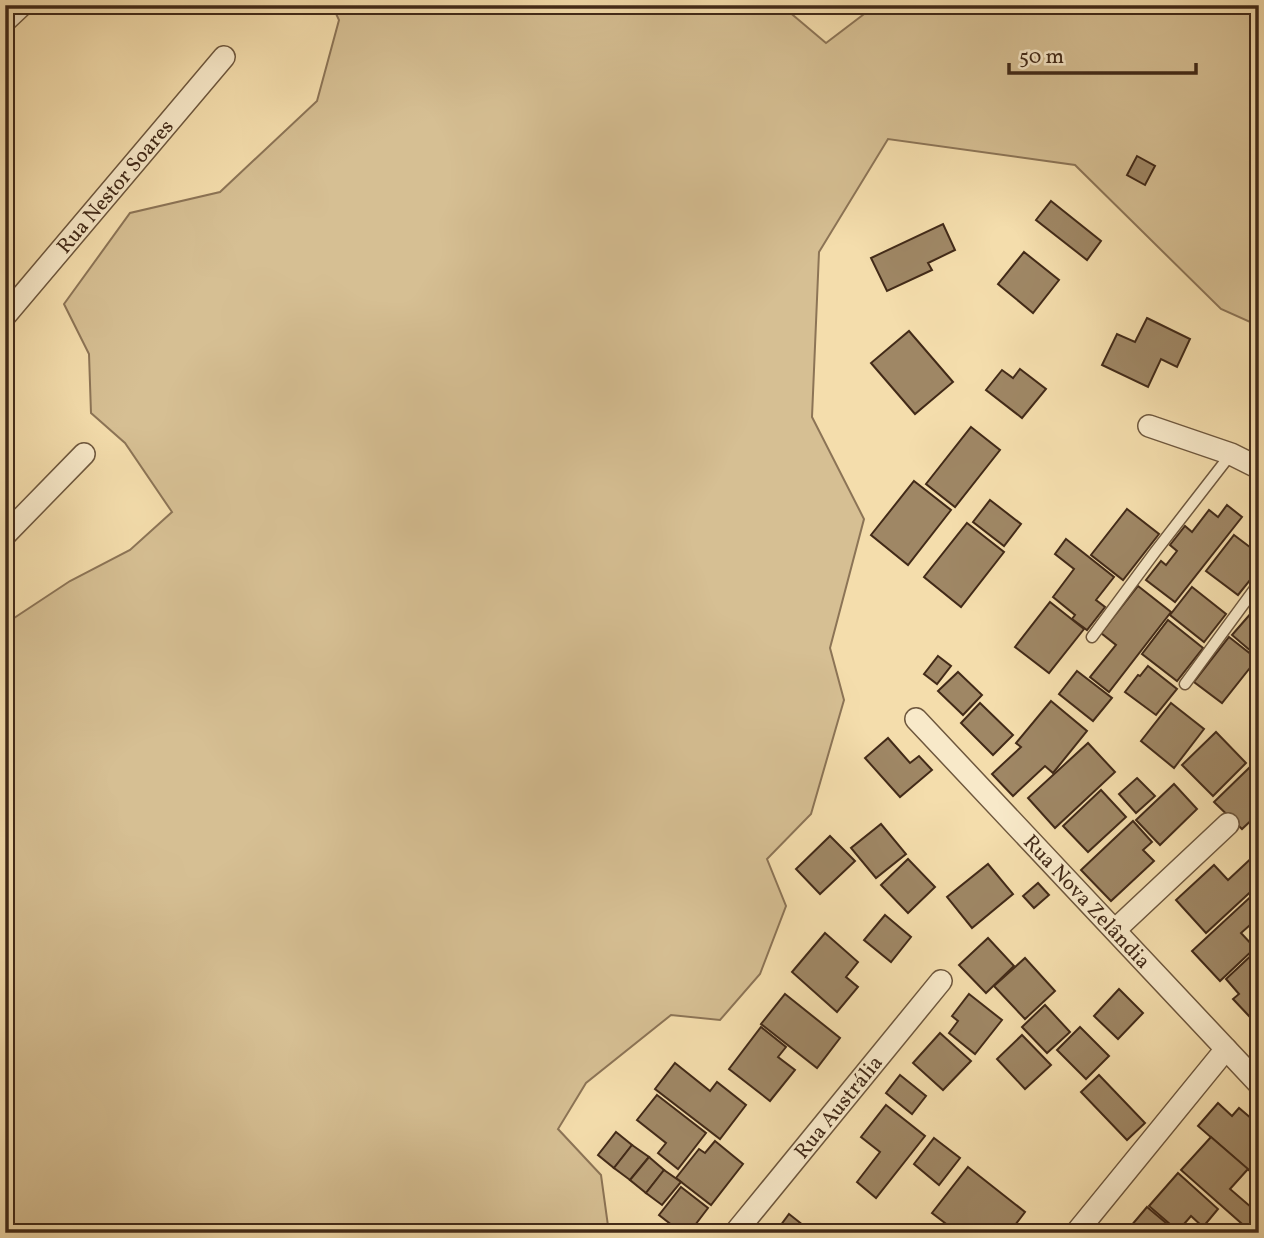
<svg xmlns="http://www.w3.org/2000/svg" width="1264" height="1238" font-family="Vollkorn,serif">
<rect width="100%" height="100%" fill="#f4ddac"/>
<filter id="stains"><feTurbulence type="fractalNoise" baseFrequency=".00286" numOctaves="4"/><feColorMatrix values="0 0 0 0 .2 0 0 0 0 .09 0 0 0 0 .02 0 0 0 .5 -.17"/></filter>
<radialGradient id="worn" r=".72"><stop offset=".6" stop-color="#630" stop-opacity="0"/><stop offset="1" stop-color="#630" stop-opacity=".3"/></radialGradient>
<polygon fill="#d6bf93" stroke="#8c7456" stroke-width="2" points="332,5 781,5 826,43 876,5 1259,5 1259,326 1221,309 1075,165 888,139 819,252 812,417 864,519 830,648 844,700 811,814 767,859 786,906 760,974 720,1020 671,1015 586,1083 558,1129 601,1175 609,1233 5,1233 5,624 70,581 130,550 172,512 125,443 91,413 89,354 64,304 130,213 220,192 317,101 339,20"/>
<g fill="#9f8765" stroke="#422a18" stroke-width="2">
<polygon points="1137,156 1155,166 1145,185 1127,175"/>
<polygon points="1051,201 1101,241 1087,260 1036,220"/>
<polygon points="943,224 955,250 928,263 932,270 887,291 871,258"/>
<polygon points="1024,252 1059,280 1033,313 998,284"/>
<polygon points="1147,318 1190,339 1177,367 1161,359 1148,387 1102,365 1117,334 1135,342"/>
<polygon points="909,331 953,382 915,414 871,363"/>
<polygon points="1020,369 1046,389 1022,418 986,390 1002,370 1013,378"/>
<polygon points="971,427 1000,450 955,507 926,484"/>
<polygon points="914,481 951,510 908,565 871,535"/>
<polygon points="990,500 1021,524 1004,546 973,522"/>
<polygon points="1227,505 1242,517 1175,602 1146,580 1161,561 1166,565 1177,551 1170,545 1185,526 1192,532 1209,510 1218,517"/>
<polygon points="1127,509 1159,534 1123,580 1091,555"/>
<polygon points="967,523 1004,552 961,607 924,577"/>
<polygon points="1234,535 1259,554 1259,569 1238,595 1206,571"/>
<polygon points="1066,539 1114,577 1096,600 1105,607 1087,630 1072,619 1075,615 1053,597 1074,569 1055,554"/>
<polygon points="1138,586 1171,612 1109,692 1090,677 1116,645 1101,633"/>
<polygon points="1192,587 1226,614 1204,642 1170,615"/>
<polygon points="1050,602 1084,629 1049,673 1015,647"/>
<polygon points="1259,604 1259,658 1232,635"/>
<polygon points="1168,620 1203,648 1177,681 1142,654"/>
<polygon points="1229,637 1257,659 1222,703 1194,682"/>
<polygon points="938,656 951,666 937,684 924,674"/>
<polygon points="1148,666 1177,689 1156,715 1125,692 1138,675 1140,676"/>
<polygon points="1077,671 1112,698 1093,721 1059,694"/>
<polygon points="958,672 982,695 963,715 938,691"/>
<polygon points="1051,701 1087,731 1053,773 1045,766 1013,796 992,774 1021,747 1016,743"/>
<polygon points="980,703 1013,735 993,755 961,723"/>
<polygon points="1171,703 1204,729 1174,768 1141,741"/>
<polygon points="1216,732 1246,763 1213,796 1182,765"/>
<polygon points="888,738 910,763 919,756 932,770 900,797 865,758"/>
<polygon points="1088,743 1115,772 1055,828 1028,798"/>
<polygon points="1249,768 1259,778 1259,813 1242,829 1214,802"/>
<polygon points="1137,778 1155,796 1136,813 1119,794"/>
<polygon points="1174,784 1197,809 1160,845 1136,820"/>
<polygon points="1101,790 1126,817 1088,852 1063,826"/>
<polygon points="1133,821 1152,842 1143,850 1154,861 1111,901 1081,870"/>
<polygon points="881,824 906,854 876,878 851,848"/>
<polygon points="830,836 855,861 820,894 796,869"/>
<polygon points="1259,851 1259,884 1206,933 1176,900 1214,865 1228,880"/>
<polygon points="908,859 935,887 908,913 881,885"/>
<polygon points="988,864 1013,894 972,928 947,897"/>
<polygon points="1038,883 1049,895 1034,908 1023,896"/>
<polygon points="1259,889 1259,917 1241,933 1255,948 1220,981 1192,951"/>
<polygon points="885,915 911,937 891,962 864,940"/>
<polygon points="825,933 858,962 846,977 858,987 837,1012 792,972"/>
<polygon points="988,938 1014,966 986,993 959,965"/>
<polygon points="1257,950 1259,952 1259,1007 1249,1016 1233,999 1239,994 1226,979"/>
<polygon points="1025,958 1055,991 1025,1019 994,986"/>
<polygon points="1119,989 1143,1013 1118,1039 1094,1016"/>
<polygon points="785,994 840,1038 817,1068 761,1024"/>
<polygon points="969,994 1002,1020 975,1054 949,1033 958,1021 952,1016"/>
<polygon points="1045,1005 1070,1032 1047,1053 1022,1027"/>
<polygon points="761,1027 786,1047 778,1057 795,1070 770,1101 729,1069"/>
<polygon points="1080,1027 1109,1056 1086,1079 1057,1050"/>
<polygon points="940,1033 971,1061 943,1090 913,1063"/>
<polygon points="1022,1035 1051,1065 1025,1089 997,1059"/>
<polygon points="675,1063 710,1091 717,1082 746,1105 720,1139 655,1089"/>
<polygon points="900,1075 926,1096 912,1114 886,1093"/>
<polygon points="1099,1075 1145,1123 1127,1140 1081,1092"/>
<polygon points="657,1095 706,1133 678,1169 658,1153 666,1143 637,1120"/>
<polygon points="1218,1103 1232,1116 1239,1108 1259,1125 1259,1179 1198,1126"/>
<polygon points="886,1105 925,1136 876,1198 857,1182 880,1152 861,1137"/>
<polygon points="616,1132 632,1145 614,1168 598,1155"/>
<polygon points="1211,1137 1248,1169 1230,1189 1259,1214 1259,1219 1249,1230 1181,1170"/>
<polygon points="934,1138 960,1158 939,1185 914,1164"/>
<polygon points="715,1141 743,1164 711,1205 676,1178 699,1149 705,1153"/>
<polygon points="632,1145 649,1157 630,1180 614,1168"/>
<polygon points="649,1157 664,1170 646,1193 630,1180"/>
<polygon points="968,1167 1025,1212 1009,1233 958,1233 932,1213"/>
<polygon points="664,1170 681,1182 662,1205 646,1193"/>
<polygon points="1178,1173 1218,1209 1203,1227 1191,1216 1178,1231 1149,1206"/>
<polygon points="681,1187 708,1208 689,1233 682,1233 659,1215"/>
<polygon points="1147,1207 1178,1233 1125,1233"/>
<polygon points="789,1214 813,1233 775,1233"/>
</g>
<g fill="none" stroke-linecap="round" stroke-linejoin="round">
<g stroke="#6e573d" stroke-width="13">
<g id="lane">
<polyline points="1092,637 1155,552 1231,454"/>
<polyline points="1185,684 1259,583"/>
</g>
</g>
<g stroke="#6e573d" stroke-width="24">
<g id="street">
<polyline points="5,21 22,5"/>
<path id="s1" d="M5 316 224 57"/>
<polyline points="1149,426 1231,454 1259,468"/>
<polyline points="5,535 84,454"/>
<path id="s2" d="M916 719 1259 1084"/>
<polyline points="1115,930 1228,824"/>
<path id="s3" d="M735 1233 941 981"/>
<polyline points="1076,1233 1226,1049"/>
</g>
</g>
<use href="#lane" stroke="#f8e9c9" stroke-width="10"/>
<use href="#street" stroke="#f8e9c9" stroke-width="21"/>
</g>
<g text-anchor="middle" stroke-width="7" stroke-linejoin="round" paint-order="stroke">
<g font-size="21" fill="#422a18" stroke="#f8e9c9">
<text dy="7" stroke="none"><textPath href="#s1" startOffset="170">Rua Nestor Soares</textPath></text>
<text dy="7" stroke="none"><textPath href="#s2" startOffset="250">Rua Nova Zelândia</textPath></text>
<text dy="7" stroke="none"><textPath href="#s3" startOffset="163">Rua Austrália</textPath></text>
</g>
</g>
<rect width="1264" height="1238" fill="none" stroke="#f4ddac" stroke-width="28"/>
<rect x="7" y="7" width="1250" height="1224" fill="none" stroke="#422a18" stroke-width="3.5"/>
<rect x="14" y="14" width="1236" height="1210" fill="none" stroke="#422a18" stroke-width="2"/>
<path d="M1009 63v10h187v-10" fill="none" stroke="#422a18" stroke-width="3.5"/>
<text x="1019" y="63" font-size="21" fill="#422a18" stroke="#f8e9c9" stroke-width="5" paint-order="stroke">50 m</text>
<rect width="100%" height="100%" filter="url(#stains)"/>
<rect width="100%" height="100%" fill="url(#worn)"/>
</svg>
